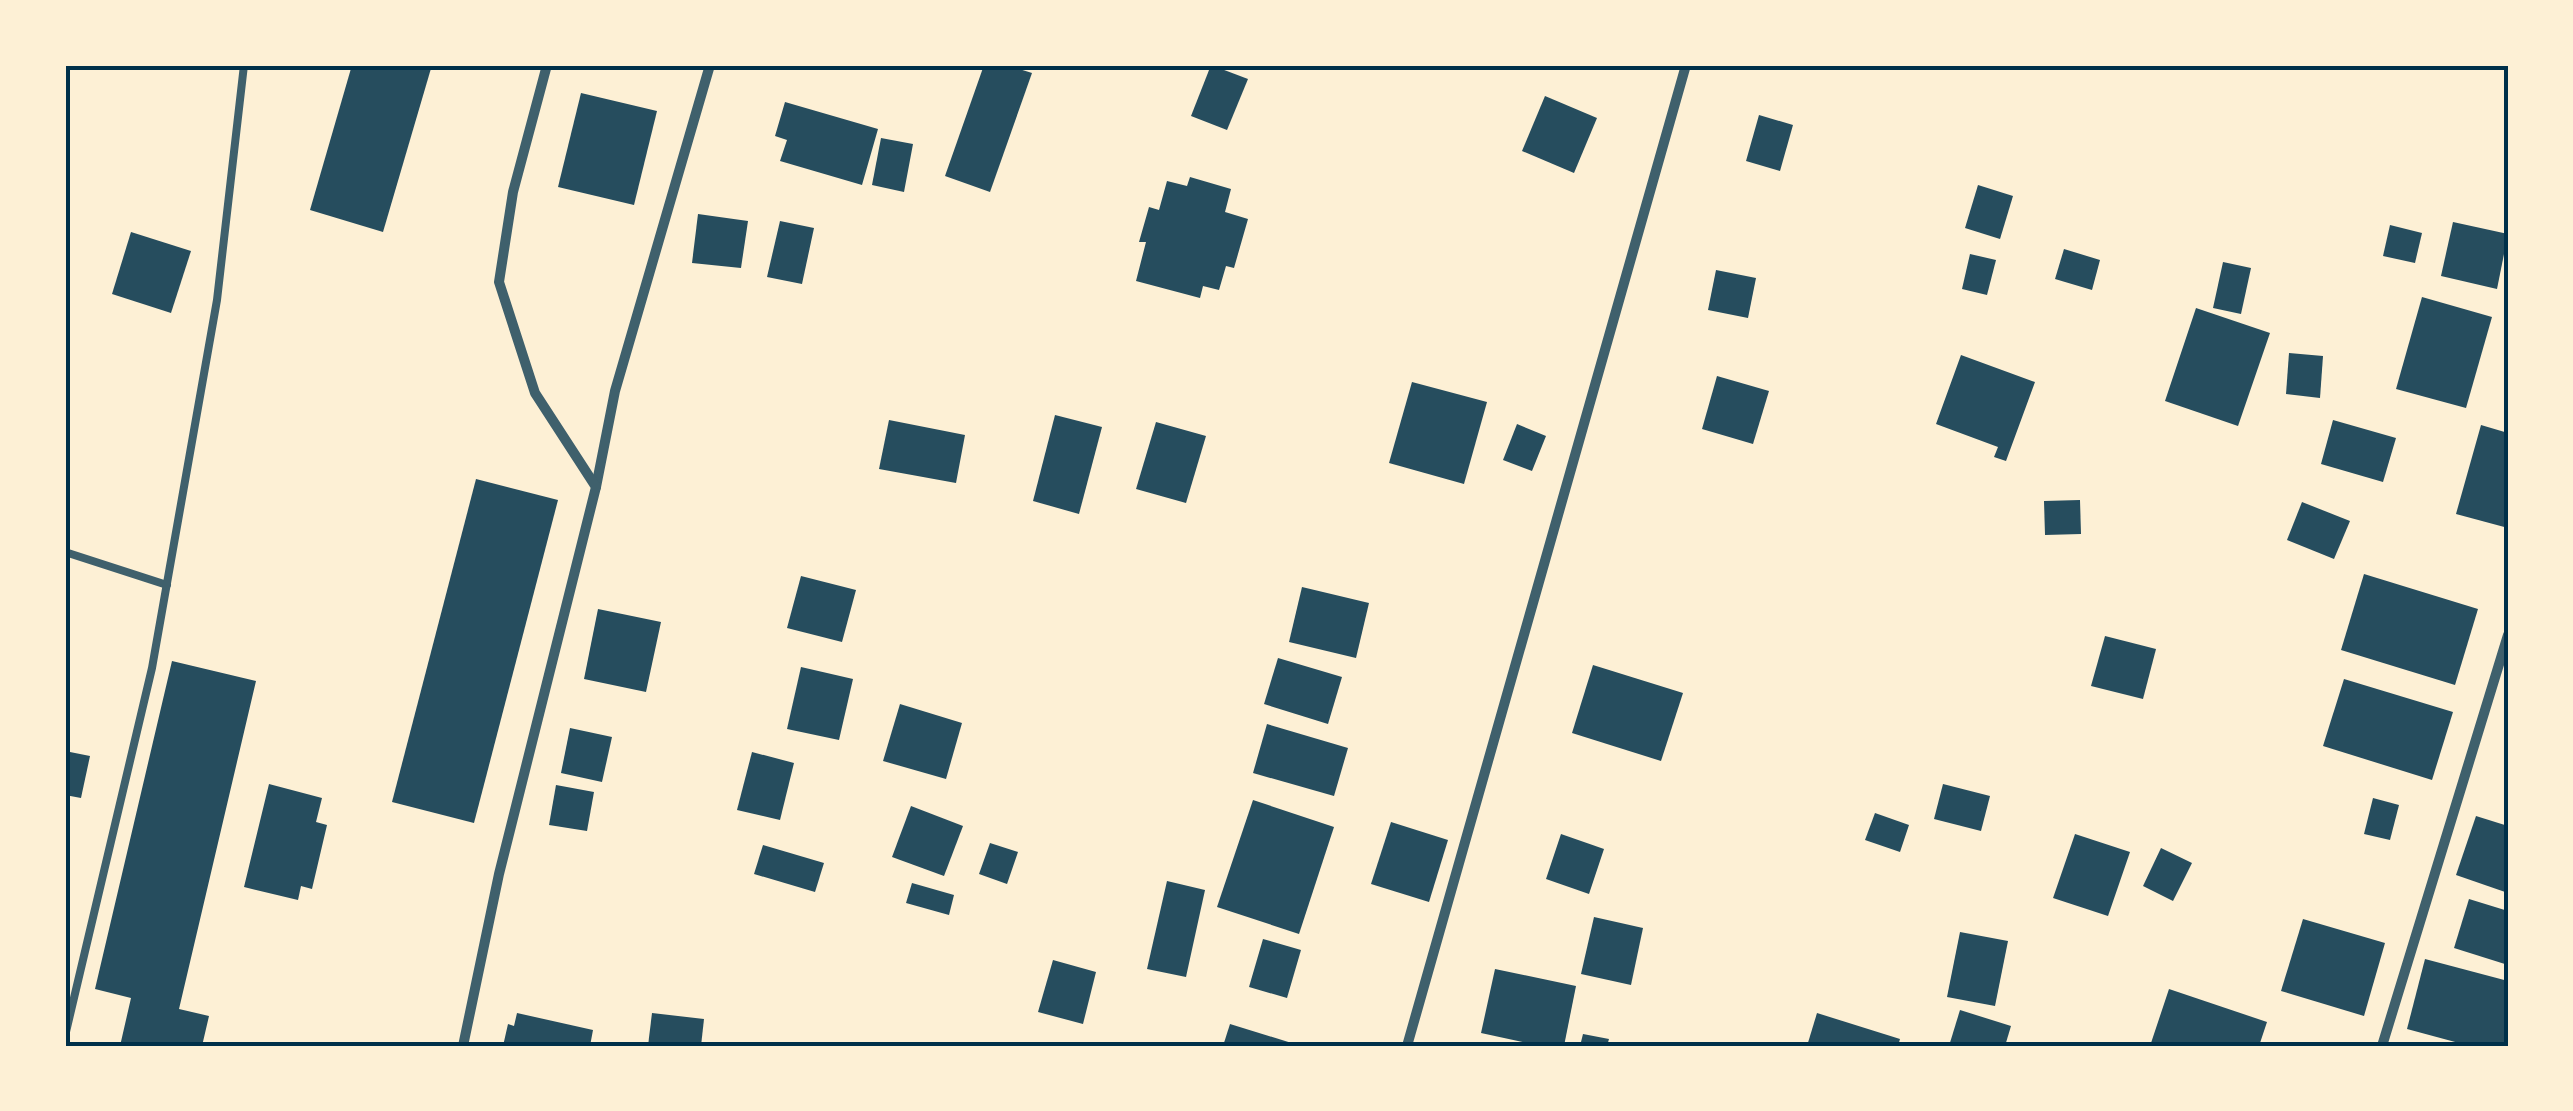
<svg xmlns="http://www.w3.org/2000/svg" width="2573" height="1111" font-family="Mulish,sans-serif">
<rect width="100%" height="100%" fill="#fdf0d5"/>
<g fill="#264d5e">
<polygon points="352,65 432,65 383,232 310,210"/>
<polygon points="984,65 1007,65 1032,73 990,192 945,176"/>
<polygon points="1211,65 1248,79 1227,130 1191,116"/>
<polygon points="581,93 657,111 634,205 558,187"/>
<polygon points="1545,96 1597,118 1574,173 1522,151"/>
<polygon points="785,102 878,129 862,185 780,161 787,140 775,136"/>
<polygon points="1759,115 1793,125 1780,171 1746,161"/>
<polygon points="881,138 913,144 904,192 872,185"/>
<polygon points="1190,177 1231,189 1225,212 1248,219 1234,268 1226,266 1219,290 1203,286 1200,298 1136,281 1146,242 1139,242 1149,207 1159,210 1167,181 1187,186"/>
<polygon points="1978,185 2013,196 2000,239 1965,228"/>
<polygon points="698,214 748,221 741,268 692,263"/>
<polygon points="780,221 814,228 802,284 767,277"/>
<polygon points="2453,222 2508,234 2497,289 2441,276"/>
<polygon points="2390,225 2422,233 2415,263 2383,256"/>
<polygon points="131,232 191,251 171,313 112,294"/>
<polygon points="2064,249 2100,260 2092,290 2055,279"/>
<polygon points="1970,254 1996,260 1987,295 1962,289"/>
<polygon points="2223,262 2251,268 2241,314 2213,308"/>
<polygon points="1716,270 1756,278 1748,318 1708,310"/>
<polygon points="2422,297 2492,317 2466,408 2396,389"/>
<polygon points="2196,308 2270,333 2238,426 2165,401"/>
<polygon points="2289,353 2323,356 2320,398 2286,394"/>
<polygon points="1961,355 2035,382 2006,461 1994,457 1998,447 1936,424"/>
<polygon points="1717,376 1769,391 1753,444 1702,429"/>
<polygon points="1412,382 1487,402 1464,484 1389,463"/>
<polygon points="1055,415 1102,427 1079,514 1033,501"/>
<polygon points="889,420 965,435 956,483 879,469"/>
<polygon points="2333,420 2396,438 2383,482 2321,464"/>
<polygon points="1156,422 1206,436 1186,503 1136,489"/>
<polygon points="1517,424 1546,436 1532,471 1503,460"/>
<polygon points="2481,425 2508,433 2508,528 2456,514"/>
<polygon points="476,479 558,500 474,823 392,802"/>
<polygon points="2080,500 2081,534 2045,535 2044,501"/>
<polygon points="2302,502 2350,521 2334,559 2287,540"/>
<polygon points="2364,574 2478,609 2455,685 2341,650"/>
<polygon points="801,576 856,590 842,642 787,628"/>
<polygon points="1302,587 1369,603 1356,658 1289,642"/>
<polygon points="598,609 661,622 646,692 584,679"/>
<polygon points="2105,636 2156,649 2143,699 2091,686"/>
<polygon points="1278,658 1342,677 1328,724 1264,704"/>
<polygon points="172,661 256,681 179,1009 209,1016 202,1046 120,1046 131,998 95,989"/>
<polygon points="1593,665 1683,693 1661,761 1572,733"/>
<polygon points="801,667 853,679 839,740 787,729"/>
<polygon points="2344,679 2453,712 2432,780 2323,746"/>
<polygon points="900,704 962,723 946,779 883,761"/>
<polygon points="1267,724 1348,748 1334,796 1253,773"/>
<polygon points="570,728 612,737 602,782 561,773"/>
<polygon points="65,751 90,756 81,798 65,795"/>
<polygon points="752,752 794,763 780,820 737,810"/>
<polygon points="269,784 322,798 316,822 327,825 312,889 301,886 298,900 244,887"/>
<polygon points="1943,784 1990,796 1981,831 1934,819"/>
<polygon points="556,785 594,792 587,831 549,825"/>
<polygon points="2373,798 2399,805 2390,840 2364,834"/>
<polygon points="1253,800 1334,827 1299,934 1217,907"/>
<polygon points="911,806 963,826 944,876 892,857"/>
<polygon points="1875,813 1909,825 1900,852 1865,840"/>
<polygon points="2476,816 2508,826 2508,893 2456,875"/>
<polygon points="1391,822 1448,840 1429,902 1371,884"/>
<polygon points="1561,834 1604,849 1589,894 1546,879"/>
<polygon points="2075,834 2130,852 2108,916 2053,898"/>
<polygon points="990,843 1018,852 1007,884 979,874"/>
<polygon points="763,845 824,863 815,892 754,874"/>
<polygon points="2161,848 2192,863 2173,901 2143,886"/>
<polygon points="1167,881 1205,890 1186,977 1147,969"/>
<polygon points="912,883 954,895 949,915 906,903"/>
<polygon points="2469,899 2508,911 2508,965 2454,948"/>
<polygon points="1594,917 1643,928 1631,985 1581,974"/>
<polygon points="2303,919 2385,943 2364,1016 2281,991"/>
<polygon points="1960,932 2008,941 1995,1006 1947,997"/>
<polygon points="1263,939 1301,950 1287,998 1249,987"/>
<polygon points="2425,959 2508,981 2508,1046 2470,1046 2407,1029"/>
<polygon points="1053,960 1096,972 1083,1024 1038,1012"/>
<polygon points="1495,969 1576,986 1564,1046 1541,1046 1481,1033"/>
<polygon points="2169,989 2267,1022 2259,1046 2150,1046"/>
<polygon points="1960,1010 2011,1026 2005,1046 1949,1046"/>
<polygon points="517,1013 593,1030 590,1046 503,1046 508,1024 514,1026"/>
<polygon points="652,1013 704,1019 701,1046 648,1046"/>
<polygon points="1817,1013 1900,1039 1898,1046 1807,1046"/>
<polygon points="1230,1024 1298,1045 1297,1046 1223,1046"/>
<polygon points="1583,1034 1609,1039 1607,1046 1580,1046"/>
</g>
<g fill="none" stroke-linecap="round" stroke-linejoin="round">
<g stroke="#3f606c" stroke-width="8">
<polyline points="65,552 167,585"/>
<polyline points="65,1036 152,668 217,300 244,65"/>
</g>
<g stroke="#3f606c" stroke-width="10">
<polyline points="596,487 615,391 710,65"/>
<polyline points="463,1046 499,874 596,487 535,393 499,282 513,192 547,65"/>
<polyline points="1407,1046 1686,65"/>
<polyline points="2382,1046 2508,635"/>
</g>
</g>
<rect width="2573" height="1111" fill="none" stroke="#fdf0d5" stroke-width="135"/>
<rect x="68" y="68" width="2438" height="976" fill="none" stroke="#003049" stroke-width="4"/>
</svg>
